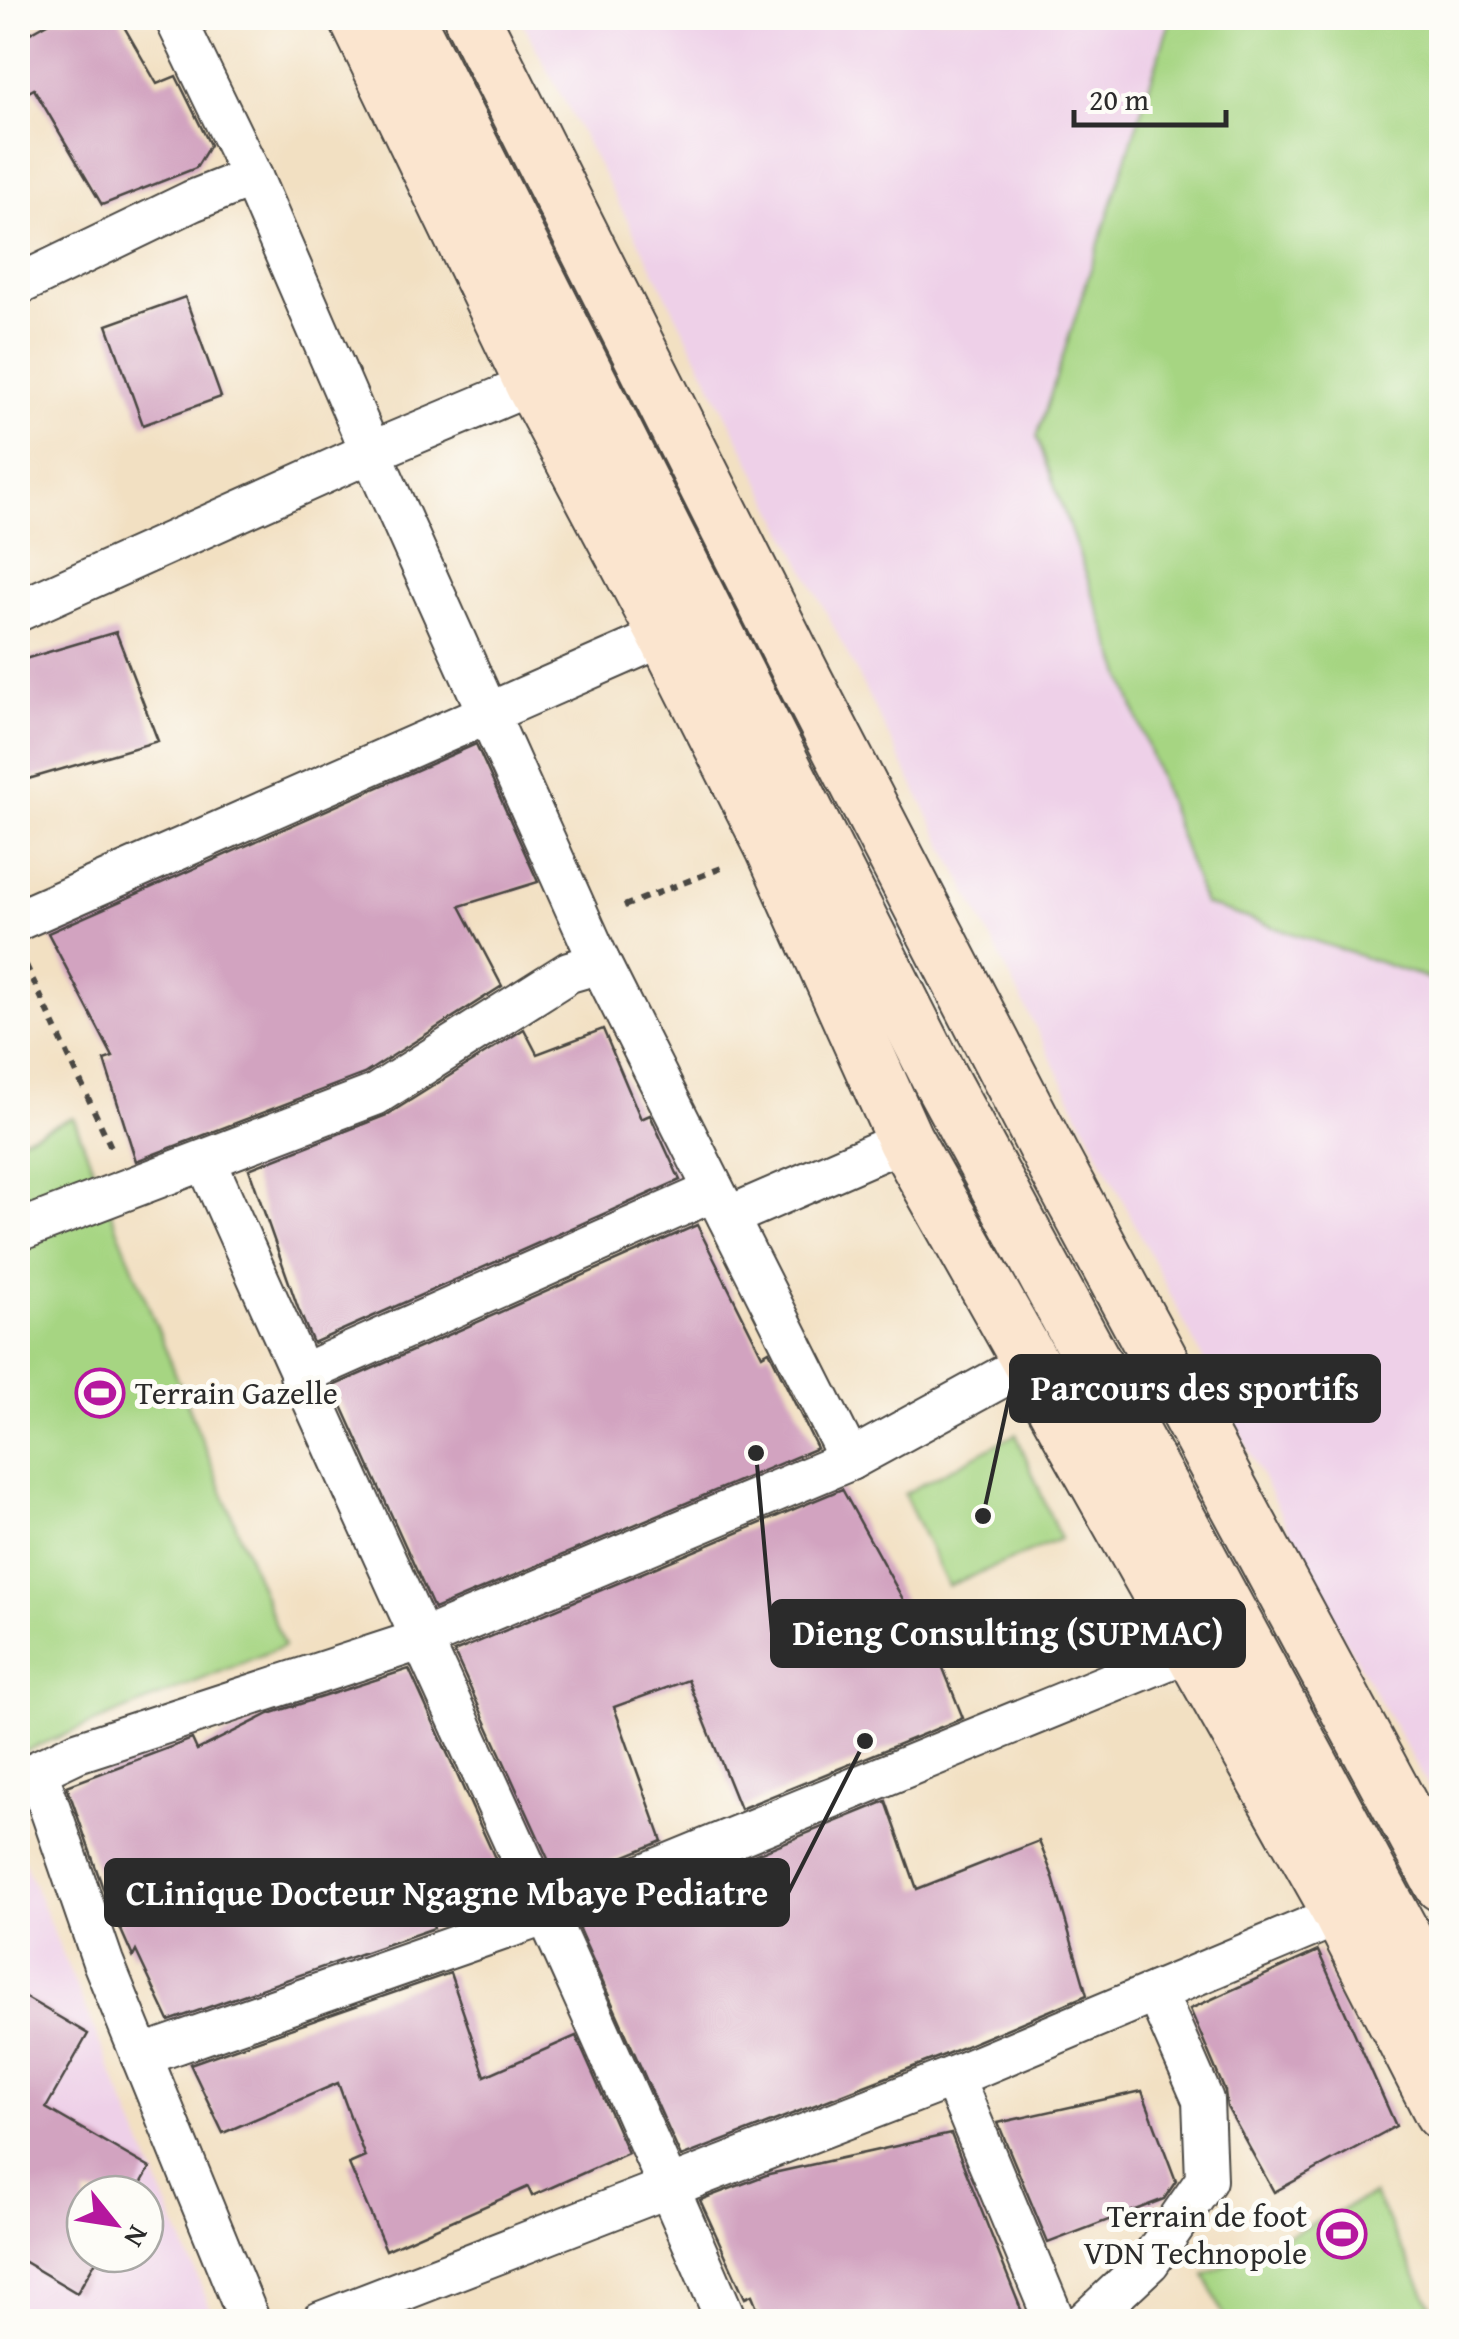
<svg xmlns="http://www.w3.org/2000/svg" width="1459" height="2339" font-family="'Gentium Book Plus',serif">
<rect width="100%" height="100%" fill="#fdfcf7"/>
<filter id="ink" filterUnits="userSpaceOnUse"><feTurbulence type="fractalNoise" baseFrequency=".01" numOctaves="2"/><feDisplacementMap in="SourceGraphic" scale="20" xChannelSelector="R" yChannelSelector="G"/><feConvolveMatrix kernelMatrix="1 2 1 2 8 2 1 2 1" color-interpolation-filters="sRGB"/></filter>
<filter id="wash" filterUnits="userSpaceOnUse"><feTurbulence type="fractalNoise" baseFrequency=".0048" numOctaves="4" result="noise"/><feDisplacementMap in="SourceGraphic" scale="40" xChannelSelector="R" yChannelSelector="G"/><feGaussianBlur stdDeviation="2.25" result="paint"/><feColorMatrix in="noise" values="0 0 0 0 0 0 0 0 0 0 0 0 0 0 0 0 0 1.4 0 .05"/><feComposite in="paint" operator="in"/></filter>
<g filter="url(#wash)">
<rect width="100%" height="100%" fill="#f2e0c2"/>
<g fill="#eed0e8" fill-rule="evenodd">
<polygon points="520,18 1171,18 1037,437 1204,904 1441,983 1441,1808 1341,1633 648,259"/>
<path d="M18 1847 212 2312 186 2321H18ZM85 2194H145V2254H85Z"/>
</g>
<g fill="#a6d582" stroke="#688056" stroke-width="2.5">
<polygon points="1171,18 1441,18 1441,983 1204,904 1037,437"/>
<polygon points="73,1117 284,1646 18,1754 18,1140"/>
<polygon points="1016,1434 1060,1539 948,1586 904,1494"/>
<polygon points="1374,2194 1439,2321 1226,2321 1205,2275"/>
</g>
<g id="blocks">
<g fill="#d2a3c0">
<polygon points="57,18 119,18 157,84 176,76 210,145 196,168 102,205 34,89 18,98 18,40"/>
<polygon points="185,297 221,397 143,425 107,325"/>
<polygon points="116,632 158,741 18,782 18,661"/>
<polygon points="476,744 538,882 460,906 502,986 364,1074 136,1161 104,1060 113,1057 48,933"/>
<polygon points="524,1029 537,1054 603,1029 641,1119 650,1115 680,1180 313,1343 298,1308 249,1169 387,1115"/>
<polygon points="697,1225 762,1355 769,1351 817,1448 434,1609 333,1386"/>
<polygon points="842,1489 925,1639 931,1638 963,1718 740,1809 688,1680 614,1707 662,1841 559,1883 454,1652"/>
<polygon points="409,1669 510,1891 433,1924 434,1928 169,2021 136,1951 133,1957 105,1894 67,1786 192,1739 197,1750 269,1714"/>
<polygon points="886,1801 917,1889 1039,1841 1052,1874 1087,1995 944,2055 681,2157 578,1927"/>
<polygon points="1318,1951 1396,2126 1274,2192 1227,2107 1225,2091 1190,2009"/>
<polygon points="450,1973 485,2076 576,2036 628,2153 532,2196 528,2187 386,2250 349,2164 365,2157 338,2083 223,2133 190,2064"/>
<polygon points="18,1993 88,2034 46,2108 150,2168 135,2194 85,2194 85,2254 100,2254 77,2293 18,2258"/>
<polygon points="1142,2091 1176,2181 1164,2199 1048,2243 998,2123"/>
<polygon points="951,2134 1026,2322 763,2322 752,2295 745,2298 700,2200 769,2174"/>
</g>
</g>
</g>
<g filter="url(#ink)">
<use href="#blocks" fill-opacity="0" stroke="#494642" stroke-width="2.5"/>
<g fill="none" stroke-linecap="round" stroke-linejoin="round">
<g stroke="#494642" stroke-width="44">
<g id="street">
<polyline points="18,285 192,201 252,177"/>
<polyline points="18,611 371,452 533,384"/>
<polyline points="18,920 666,635"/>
<polyline points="600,963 850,1460"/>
<path d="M206 1161C377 1549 560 1932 727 2322"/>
<polyline points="728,1217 905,1140"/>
<polyline points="18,1231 375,1095 569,972 600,963 371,452 252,177 175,18"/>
<polyline points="300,1375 714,1191"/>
<polyline points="141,2056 547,1914 1194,1649"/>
<polyline points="953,2077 1055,2322"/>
<polyline points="250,2322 103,1962 37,1771 77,1752 423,1639 850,1460 1031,1361"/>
<polyline points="321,2322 953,2077 1341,1914"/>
<polyline points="1085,2322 1149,2262 1206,2180 1203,2100 1156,1992"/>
</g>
</g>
<g stroke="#494642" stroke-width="59">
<g id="secondary">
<polyline points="357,18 533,384 666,635 773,847 905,1140 1341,1914 1442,2112"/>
<polyline points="406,18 939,1077 1442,2008"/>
<polyline points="472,18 806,683 1052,1159 1442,1884"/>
</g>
</g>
<g stroke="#494642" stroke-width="6" stroke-dasharray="8 8" stroke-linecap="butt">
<polyline points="624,906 724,867"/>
<polyline points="26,965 112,1149"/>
</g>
<use href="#street" stroke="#fff" stroke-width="40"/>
<use href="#secondary" stroke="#fbe5cf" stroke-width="55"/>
</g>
</g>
<defs>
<g id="stadium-ring" transform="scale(2.5)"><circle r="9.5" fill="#fdfcf7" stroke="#b5179e" stroke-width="1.5"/><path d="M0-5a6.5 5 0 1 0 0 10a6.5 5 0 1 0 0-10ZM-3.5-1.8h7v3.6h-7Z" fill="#b5179e"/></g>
</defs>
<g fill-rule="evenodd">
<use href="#stadium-ring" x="100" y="1393"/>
<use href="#stadium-ring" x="1342" y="2234"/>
</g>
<g text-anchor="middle" stroke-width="10" stroke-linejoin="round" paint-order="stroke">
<g font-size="32" fill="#2b2b2b" stroke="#fdfcf7" text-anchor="start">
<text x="135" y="1404">Terrain Gazelle</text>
<text x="1307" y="2227" text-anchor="end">Terrain de foot<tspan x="1307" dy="37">VDN Technopole</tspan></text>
</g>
</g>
<path fill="none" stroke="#2b2b2b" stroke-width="4" d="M983 1516L1011 1388M756 1453L772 1633M865 1741L788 1893"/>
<g fill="#2b2b2b" stroke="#fdfcf7" stroke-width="4">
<circle cx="983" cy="1516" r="10"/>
<circle cx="756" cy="1453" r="10"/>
<circle cx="865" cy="1741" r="10"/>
</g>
<g fill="#2b2b2b" stroke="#2b2b2b" stroke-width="4">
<rect x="1011" y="1356" width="368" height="65" rx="10"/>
<rect x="772" y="1601" width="472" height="65" rx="10"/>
<rect x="106" y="1860" width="682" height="65" rx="10"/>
</g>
<g font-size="35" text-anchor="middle" font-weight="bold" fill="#fff">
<text x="1195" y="1400">Parcours des sportifs</text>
<text x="1008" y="1645">Dieng Consulting (SUPMAC)</text>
<text x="447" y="1905">CLinique Docteur Ngagne Mbaye Pediatre</text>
</g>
<rect width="1459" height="2339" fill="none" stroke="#fdfcf7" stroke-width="60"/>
<g transform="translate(115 2224) rotate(120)"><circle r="48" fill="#fdfcf7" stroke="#a9a8a5" stroke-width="2.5"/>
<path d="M0-8L18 38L0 25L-18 38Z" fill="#b5179e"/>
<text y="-15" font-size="28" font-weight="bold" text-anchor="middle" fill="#2b2b2b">N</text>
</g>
<path d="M1074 110v15h152v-15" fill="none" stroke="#2b2b2b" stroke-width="5"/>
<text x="1089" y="110" font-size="30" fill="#2b2b2b" stroke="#fdfcf7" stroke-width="8" paint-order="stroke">20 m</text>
</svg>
